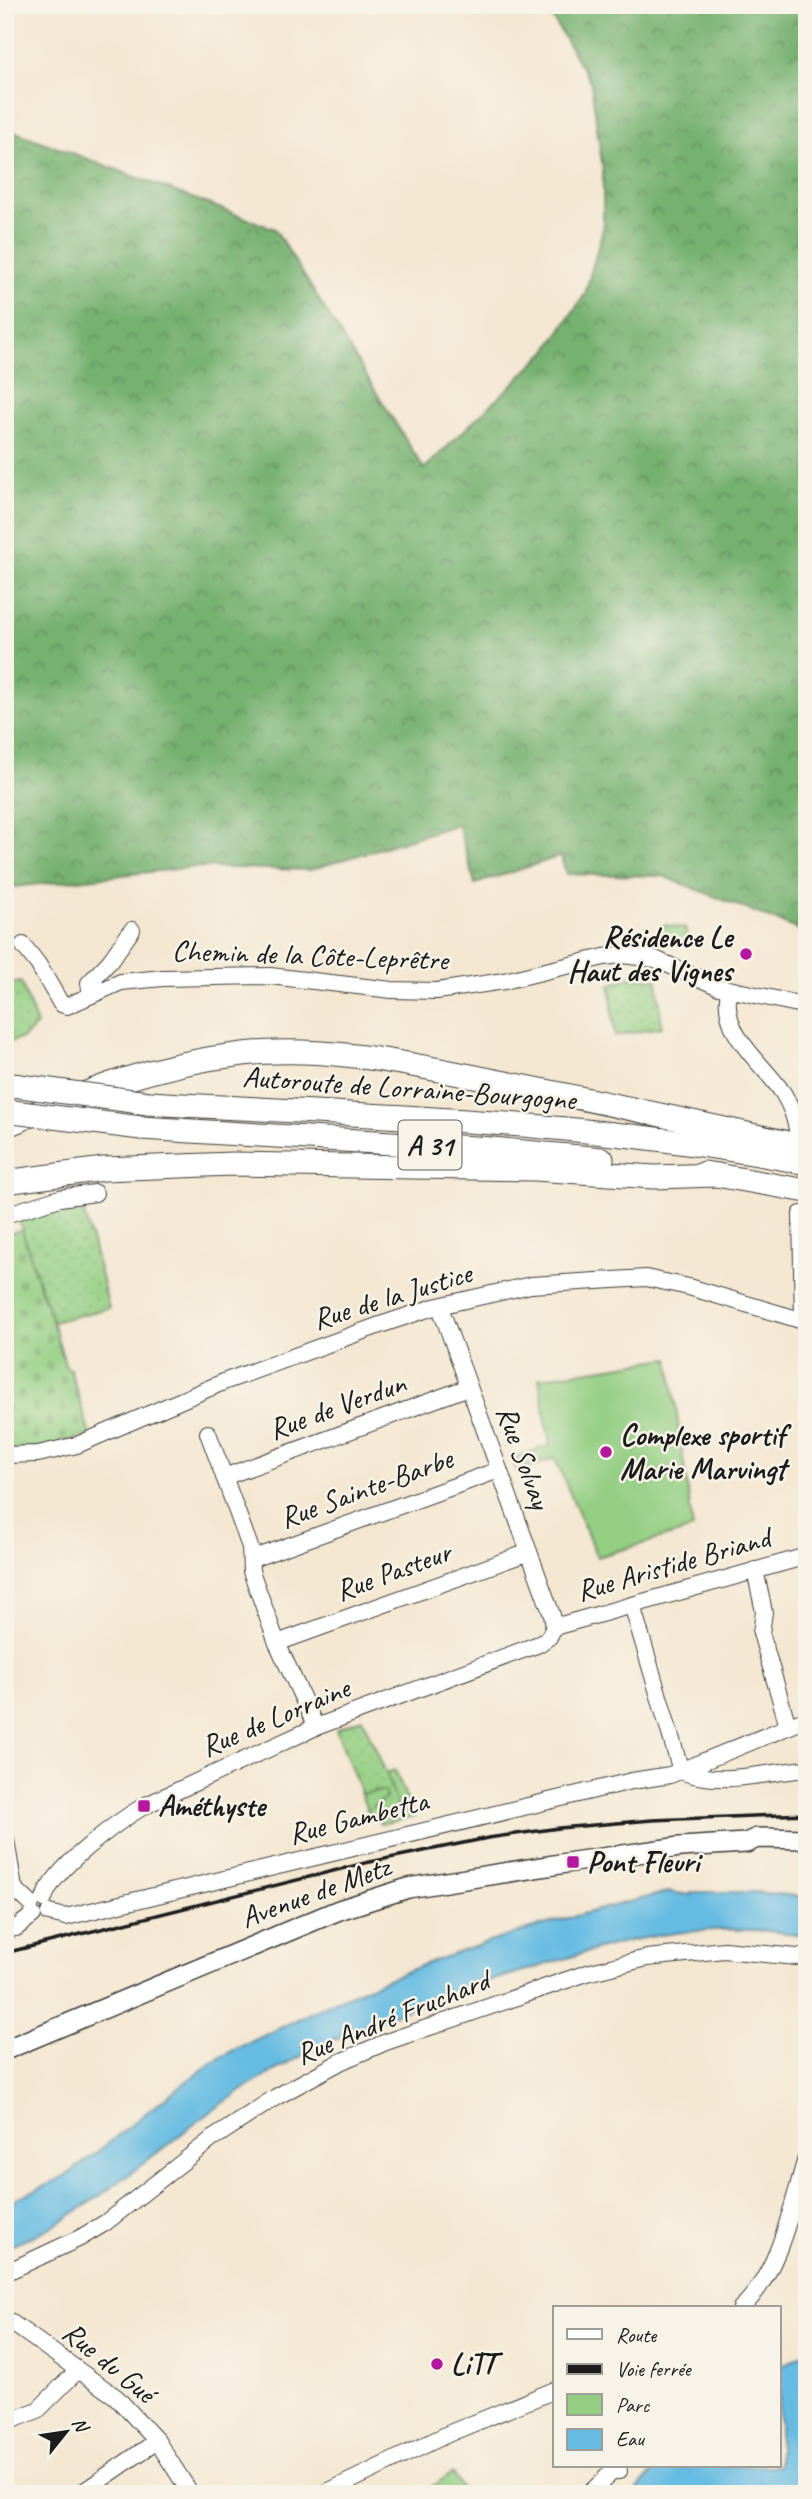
<svg xmlns="http://www.w3.org/2000/svg" width="812" height="2499" font-family="Caveat,sans-serif">
<defs>
<pattern id="green-dots" width="8" height="8" patternUnits="userSpaceOnUse" patternTransform="scale(1.75)"><rect width="8" height="8" fill="#93ce82"/><path d="M2 2h.1M6 6h.1" fill="none" stroke="#7eb070" stroke-width="1.8" stroke-linecap="round"/></pattern>
<pattern id="forest-crowns" width="20" height="18" patternUnits="userSpaceOnUse" patternTransform="scale(1.75)"><rect width="20" height="18" fill="#76b170"/><path d="M2 6a3 3 0 1 1 6 0M12 15a3 3 0 1 1 6 0" fill="none" stroke="#608f5b"/></pattern>
<pattern id="cemetery-stones" width="16" height="16" patternUnits="userSpaceOnUse" patternTransform="scale(1.75)"><rect width="16" height="16" fill="#93ce82"/><path d="M2 7V4a2 2 0 0 1 4 0v3zM10 15v-3a2 2 0 0 1 4 0v3z" fill="#7eb070"/></pattern>
</defs>
<rect width="100%" height="100%" fill="#f7f3e8"/>
<filter id="ink" filterUnits="userSpaceOnUse"><feTurbulence type="fractalNoise" baseFrequency=".0143" numOctaves="2"/><feDisplacementMap in="SourceGraphic" scale="14" xChannelSelector="R" yChannelSelector="G"/><feConvolveMatrix kernelMatrix="1 2 1 2 8 2 1 2 1" color-interpolation-filters="sRGB"/></filter>
<filter id="wash" filterUnits="userSpaceOnUse"><feTurbulence type="fractalNoise" baseFrequency=".00686" numOctaves="4" result="noise"/><feDisplacementMap in="SourceGraphic" scale="28" xChannelSelector="R" yChannelSelector="G"/><feGaussianBlur stdDeviation="1.57" result="paint"/><feColorMatrix in="noise" values="0 0 0 0 0 0 0 0 0 0 0 0 0 0 0 0 0 1.4 0 .05"/><feComposite in="paint" operator="in"/></filter>
<g filter="url(#wash)">
<rect width="100%" height="100%" fill="#f4e7d1"/>
<g fill="url(#green-dots)" stroke="#58754f" stroke-width="2">
<polygon points="664,925 684,928 687,931 686,941 682,944 661,942 659,939 661,927"/>
<polygon points="629,977 657,979 662,1027 615,1036 610,985"/>
<polygon points="21,982 37,1025 23,1038 5,1043 5,983"/>
<polygon points="80,1197 109,1308 52,1322 18,1218"/>
<polygon points="362,1718 386,1773 395,1770 414,1817 380,1824 378,1818 371,1819 336,1729"/>
</g>
<polygon fill="url(#forest-crowns)" stroke="#496646" stroke-width="2" points="545,5 807,5 807,933 663,876 566,874 561,856 475,884 458,824 310,870 195,867 5,888 5,128 275,229 424,469 546,352 585,294 603,229 603,171 591,83"/>
<polygon fill="url(#cemetery-stones)" stroke="#58754f" stroke-width="2" points="22,1230 44,1301 46,1301 66,1367 70,1369 90,1435 47,1447 5,1450 5,1234"/>
<g fill="#93ce82" stroke="#58754f" stroke-width="2">
<polygon points="669,1358 693,1529 597,1557 555,1458 517,1472 512,1458 550,1445 539,1378"/>
<polygon points="395,1770 414,1817 402,1819 386,1773"/>
<polygon points="382,1791 385,1793 386,1798 367,1810 361,1794"/>
<polygon points="452,2473 465,2494 421,2494"/>
</g>
<g fill="#65bbe2" stroke="#406c7f" stroke-width="2">
<path d="M669 1892 691 1895V1892H754L807 1897V1936C750 1926 689 1928 633 1940 602 1947 571 1957 541 1966 437 1995 334 2031 243 2090 162 2141 96 2214 5 2248V2203L52 2183 69 2173C121 2136 167 2092 221 2057 239 2046 260 2038 278 2029 401 1965 535 1924 669 1892Z"/>
<polygon points="807,2352 807,2494 633,2494 659,2466 779,2466 779,2367"/>
</g>
</g>
<g filter="url(#ink)">
<g fill="none" stroke-linecap="round" stroke-linejoin="round">
<g stroke="#3c3a37" stroke-width="18">
<g id="minor">
<polyline points="23,945 38,964 61,1004 67,1006 121,982 163,978 270,976 392,990 437,991 504,981 604,957 622,955 655,959 719,987 807,1006"/>
<path d="M729 990C720 1035 761 1060 783 1093 791 1106 796 1120 798 1135"/>
<polyline points="91,995 89,983 110,961 132,930"/>
<polyline points="801,1214 803,1321"/>
<polyline points="5,1215 60,1198 95,1193"/>
<polyline points="440,1307 552,1615 554,1627"/>
<polyline points="208,1433 250,1547 251,1571 277,1643 316,1727"/>
<polyline points="5,1455 38,1454 77,1445 226,1381 380,1325 434,1307 531,1285 646,1278 689,1287 807,1322"/>
<polyline points="224,1477 469,1387"/>
<polyline points="252,1559 499,1470"/>
<polyline points="755,1570 764,1612 761,1633 788,1726"/>
<polyline points="632,1605 681,1771"/>
<polyline points="554,1627 807,1556"/>
<polyline points="277,1643 529,1552"/>
<path d="M681 1771C720 1787 766 1772 807 1769"/>
<polyline points="5,1834 14,1888 31,1904"/>
<path d="M44 1899C52 1869 117 1822 144 1806L316 1727 539 1644 549 1637 554 1627"/>
<polyline points="49,1913 66,1917 632,1781 670,1775 807,1719"/>
<polyline points="5,1930 16,1928 33,1915"/>
<polyline points="5,2273 80,2238 105,2223 212,2139 276,2097 340,2062 386,2042 587,1973 647,1958 724,1950 807,1958"/>
<path d="M741 2308C780 2273 792 2204 807 2155"/>
<polyline points="5,2318 116,2397 157,2441 191,2494"/>
<polyline points="5,2423 38,2410 78,2370"/>
<polyline points="80,2494 157,2441"/>
<polyline points="323,2494 450,2433 555,2390"/>
<polyline points="589,2494 615,2469 619,2471"/>
</g>
</g>
<g stroke="#3c3a37" stroke-width="22">
<polyline id="major" points="5,2050 339,1910 408,1888 573,1862 680,1847 746,1843 757,1838 807,1839"/>
</g>
<g stroke="#3c3a37" stroke-width="25">
<g id="highway">
<path d="M148 1103C368 1116 590 1120 807 1163"/>
<path d="M5 1126C86 1091 154 1064 243 1054 326 1045 409 1064 490 1080 596 1100 701 1124 807 1147"/>
<polyline points="141,1128 492,1149 602,1159"/>
<polyline points="705,1173 807,1191"/>
<polyline points="5,1182 104,1169 232,1164 535,1169 654,1177 718,1175"/>
</g>
</g>
<use href="#minor" stroke="#fff" stroke-width="16"/>
<use href="#major" stroke="#fff" stroke-width="19"/>
<use href="#highway" stroke="#fff" stroke-width="23"/>
<polyline stroke="#1c1c1c" stroke-width="3.5" points="5,1953 365,1863 488,1838 559,1828 652,1820 807,1814"/>
<g stroke="#3c3a37" stroke-width="25" stroke-linecap="butt">
<g id="highway-bridge">
<polyline points="5,1084 148,1103"/>
<polyline points="5,1111 141,1128"/>
</g>
</g>
<use href="#highway-bridge" stroke="#fff" stroke-width="23"/>
</g>
</g>
<g fill="#b5179e" stroke="#f7f3e8" stroke-width="2.5">
<circle cx="746" cy="954" r="7"/>
<circle cx="606" cy="1452" r="7"/>
<rect x="137" y="1799" width="14" height="14" rx="3.5"/>
<rect x="566" y="1855" width="14" height="14" rx="3.5"/>
<circle cx="437" cy="2364" r="7"/>
</g>
<g text-anchor="middle" stroke-width="5" stroke-linejoin="round" paint-order="stroke">
<rect fill="#f7f3e8" stroke="#5e5c59" stroke-width="2" x="398.5" y="1120.5" width="63" height="49" rx="5"/>
<g font-size="28" font-weight="bold" fill="#1c1c1c">
<text x="430" y="1155">A 31</text>
</g>
<g font-size="30" font-weight="bold" fill="#1c1c1c" stroke="#f7f3e8" text-anchor="start">
<text x="732" y="947" text-anchor="end">Résidence Le<tspan x="732" dy="34">Haut des Vignes</tspan></text>
<text x="620" y="1445">Complexe sportif<tspan x="620" dy="34">Marie Marvingt</tspan></text>
<text x="158" y="1816">Améthyste</text>
<text x="587" y="1872">Pont Fleuri</text>
<text x="451" y="2374">LiTT</text>
</g>
<g font-size="30" fill="#1c1c1c" stroke="#f7f3e8">
<text transform="translate(310 955) rotate(2)" y="10">Chemin de la Côte-Leprêtre</text>
<text transform="translate(409 1088) rotate(4)" y="10">Autoroute de Lorraine-Bourgogne</text>
<text transform="translate(392 1296) rotate(-17)" y="10">Rue de la Justice</text>
<text transform="translate(337 1406) rotate(-20)" y="10">Rue de Verdun</text>
<text transform="translate(524 1457) rotate(70)" y="10">Rue Solvay</text>
<text transform="translate(366 1488) rotate(-20)" y="10">Rue Sainte-Barbe</text>
<text transform="translate(673 1564) rotate(-16)" y="10">Rue Aristide Briand</text>
<text transform="translate(393 1571) rotate(-20)" y="10">Rue Pasteur</text>
<text transform="translate(275 1717) rotate(-23)" y="10">Rue de Lorraine</text>
<text transform="translate(358 1817) rotate(-14)" y="10">Rue Gambetta</text>
<text transform="translate(315 1892) rotate(-20)" y="10">Avenue de Metz</text>
<text transform="translate(392 2017) rotate(-22)" y="10">Rue André Fruchard</text>
<text transform="translate(109 2362) rotate(39)" y="10">Rue du Gué</text>
</g>
</g>
<rect width="812" height="2499" fill="none" stroke="#f7f3e8" stroke-width="28"/>
<rect x="553" y="2306" width="228" height="161" fill="#f7f3e8" stroke="#9f9d96" stroke-width="2"/>
<rect x="567" y="2329" width="35" height="10" fill="#ffffff" stroke="#9f9d96" stroke-width="2"/>
<text x="616" y="2342" font-size="21" fill="#1c1c1c">Route</text>
<rect x="567" y="2364" width="35" height="10" fill="#1c1c1c" stroke="#9f9d96" stroke-width="2"/>
<text x="616" y="2376" font-size="21" fill="#1c1c1c">Voie ferrée</text>
<rect x="567" y="2394" width="35" height="21" fill="#93ce82" stroke="#9f9d96" stroke-width="2"/>
<text x="616" y="2412" font-size="21" fill="#1c1c1c">Parc</text>
<rect x="567" y="2429" width="35" height="21" fill="#65bbe2" stroke="#9f9d96" stroke-width="2"/>
<text x="616" y="2446" font-size="21" fill="#1c1c1c">Eau</text>
<g transform="translate(66 2432) rotate(60)" stroke="#f7f3e8" stroke-width="5" paint-order="stroke">
<path d="M0-5L12 26L0 18L-12 26Z" fill="#1c1c1c"/>
<text y="-10" font-size="19" font-weight="bold" text-anchor="middle" fill="#1c1c1c">N</text>
</g>
</svg>
